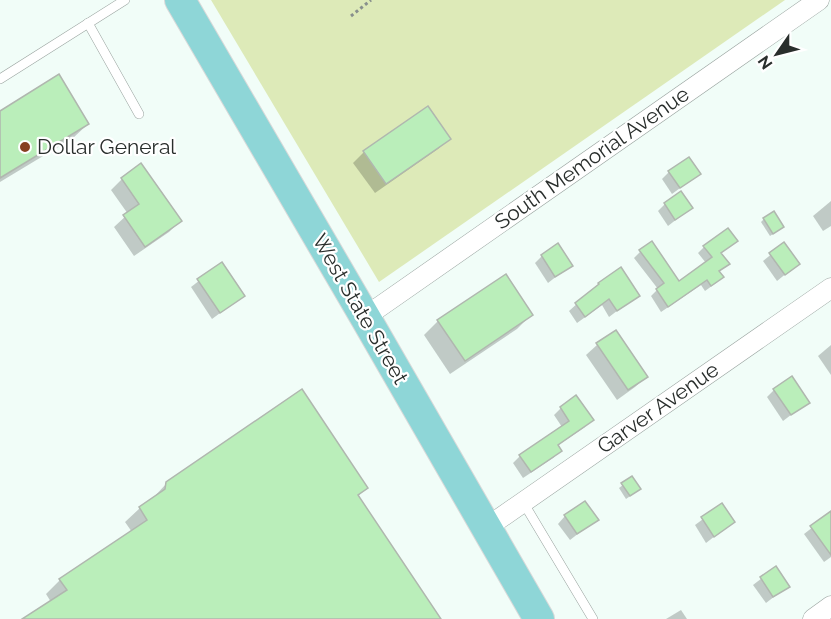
<svg xmlns="http://www.w3.org/2000/svg" width="831" height="619" font-family="Raleway,sans-serif">
<rect width="100%" height="100%" fill="#f1fdf8"/>
<polygon fill="#ddeab8" points="211,0 785,0 379,282"/>
<g fill="#0003">
<polygon points="0,112 88,124 73,138 0,182"/>
<polygon points="449,139 438,149 375,193 353,163 364,152"/>
<polygon points="669,172 699,174 672,194 662,179"/>
<polygon points="122,179 180,221 169,232 134,256 114,227 128,214 111,190"/>
<polygon points="831,201 831,226 823,231 813,216"/>
<polygon points="665,204 691,208 668,226 658,211"/>
<polygon points="764,219 779,230 770,236 761,222"/>
<polygon points="736,241 720,254 728,264 718,272 722,277 716,283 705,291 701,285 661,312 651,296 658,289 634,258 640,252 679,283 706,263 698,253 704,247"/>
<polygon points="784,244 798,264 777,281 763,261"/>
<polygon points="542,256 571,265 548,283 535,263"/>
<polygon points="221,264 243,296 212,319 191,287"/>
<polygon points="599,284 638,295 609,317 602,305 577,323 569,311"/>
<polygon points="532,314 517,329 450,374 424,335 438,321"/>
<polygon points="597,345 646,377 635,387 617,400 586,355"/>
<polygon points="831,345 831,375 818,356"/>
<polygon points="774,390 808,402 783,421 767,397"/>
<polygon points="561,408 585,427 557,446 560,451 553,458 523,478 513,463 520,456 562,427 554,415"/>
<polygon points="632,478 636,492 626,499 619,488"/>
<polygon points="167,483 367,488 357,497 439,619 25,619 51,602 46,594 60,580 132,532 125,522 140,508 152,499"/>
<polygon points="722,505 733,522 706,543 695,525"/>
<polygon points="831,513 831,557 824,562 804,534"/>
<polygon points="565,516 597,519 570,540 558,524"/>
<polygon points="775,568 788,586 766,603 753,585"/>
<polygon points="681,610 687,619 666,619"/>
</g>
<g fill="#baeeba" stroke="#b0b7af" stroke-width="1.5">
<polygon points="59,74 89,124 0,178 0,111"/>
<polygon points="428,106 451,139 386,184 363,151"/>
<polygon points="689,157 701,174 680,188 668,171"/>
<polygon points="141,163 182,221 145,247 123,215 139,204 121,178"/>
<polygon points="681,191 693,208 675,220 664,203"/>
<polygon points="774,211 784,227 773,234 763,218"/>
<polygon points="728,228 738,241 721,253 730,264 719,271 724,277 711,286 707,280 668,307 656,289 664,283 639,250 652,241 679,281 712,257 703,246"/>
<polygon points="784,242 800,264 785,275 769,253"/>
<polygon points="558,243 573,266 555,277 541,255"/>
<polygon points="222,262 245,296 220,313 197,279"/>
<polygon points="621,267 640,296 617,311 609,299 585,317 575,303 599,284 598,283"/>
<polygon points="506,274 533,315 465,361 437,320"/>
<polygon points="616,330 648,377 628,390 596,343"/>
<polygon points="792,376 810,403 791,415 773,389"/>
<polygon points="302,389 368,488 358,495 441,619 22,619 67,590 59,579 147,520 139,507 165,489 166,482"/>
<polygon points="576,395 594,420 558,445 562,451 531,472 519,455 569,421 560,407"/>
<polygon points="632,476 641,489 630,496 621,483"/>
<polygon points="585,501 599,520 577,534 564,515"/>
<polygon points="722,503 735,522 714,537 701,517"/>
<polygon points="831,511 831,555 810,526"/>
<polygon points="776,566 790,587 773,597 760,577"/>
</g>
<g fill="none" stroke-linecap="round" stroke-linejoin="round">
<g stroke="#99a39f" stroke-width="10">
<g id="lane">
<polyline points="88,23 139,114"/>
<polyline points="0,79 125,0"/>
<polyline points="523,502 593,619"/>
</g>
</g>
<g stroke="#99a39f" stroke-width="21">
<g id="street">
<polyline points="365,317 819,0"/>
<polyline points="486,528 831,288"/>
<polyline points="813,619 831,606"/>
</g>
</g>
<g stroke="#d8d9d9" stroke-width="32">
<polyline id="primary" points="180,0 365,317 539,619"/>
</g>
<polyline stroke="#88908d" stroke-width="3" stroke-dasharray="3 3" stroke-linecap="butt" points="351,16 371,0"/>
<use href="#lane" stroke="#fff" stroke-width="9"/>
<use href="#street" stroke="#fff" stroke-width="20"/>
<use href="#primary" stroke="#8ed6d7" stroke-width="30"/>
</g>
<circle fill="#873f20" stroke="#fff" stroke-width="2" cx="25" cy="147" r="6"/>
<g text-anchor="middle" stroke-width="4.5" stroke-linejoin="round" paint-order="stroke">
<g font-size="21" fill="#292e2c" stroke="#fff" text-anchor="start">
<text x="37" y="154">Dollar General</text>
</g>
<g font-size="21" fill="#292e2c" stroke="#fff">
<text transform="translate(592 158) rotate(-35)" y="7">South Memorial Avenue</text>
<text transform="translate(360 309) rotate(60)" y="7">West State Street</text>
<text transform="translate(658 408) rotate(-35)" y="7">Garver Avenue</text>
</g>
</g>
<g transform="translate(777 54) rotate(235)" stroke="#ffffff" stroke-width="4.5" paint-order="stroke">
<path d="M0-4.5L10 22L0 15L-10 22Z" fill="#292e2c"/>
<text y="-9" font-size="16" font-weight="bold" text-anchor="middle" fill="#292e2c">N</text>
</g>
</svg>
